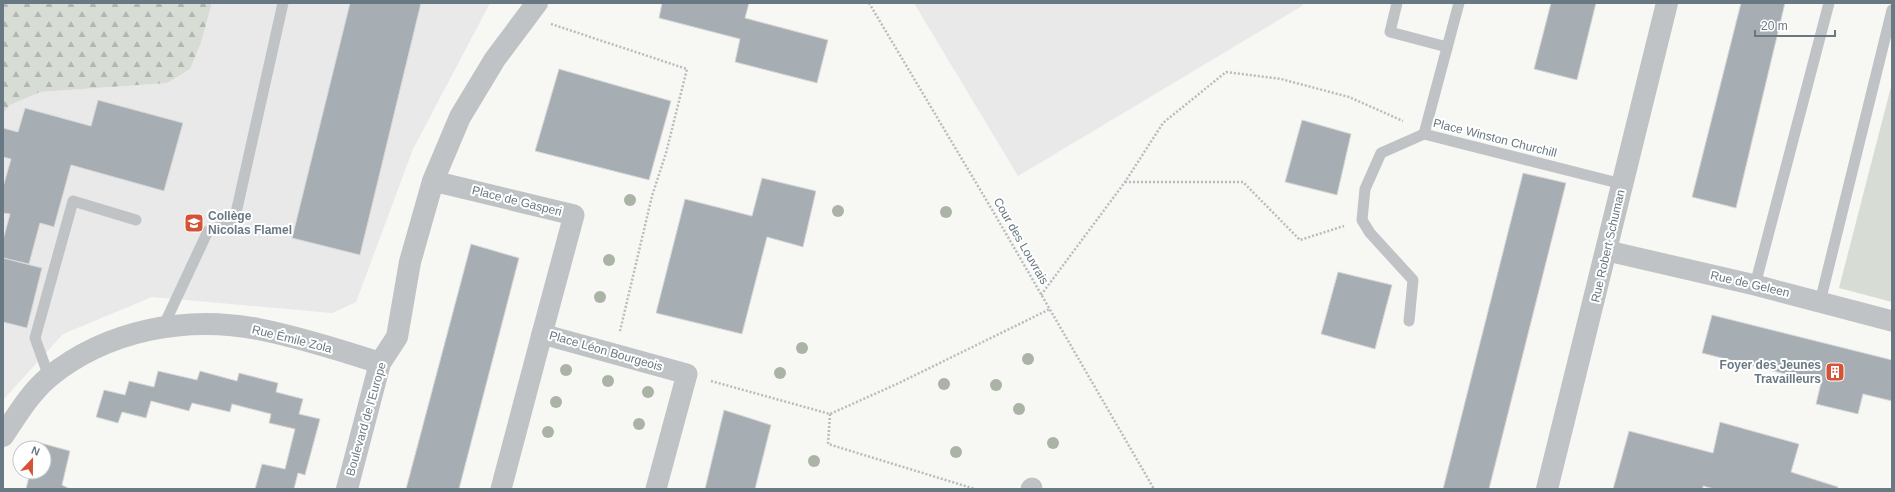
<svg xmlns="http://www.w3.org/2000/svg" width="1895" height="492" font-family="Arial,sans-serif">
<defs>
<pattern id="forest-firs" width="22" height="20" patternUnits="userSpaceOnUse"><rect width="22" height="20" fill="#d7dcd4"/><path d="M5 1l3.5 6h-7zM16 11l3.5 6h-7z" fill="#b2b7b1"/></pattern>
</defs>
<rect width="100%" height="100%" fill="#f7f7f4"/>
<g fill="#e8e9e8">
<polygon points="212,3 490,3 413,149 356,302 332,313 152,297 63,334 3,400 3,113 10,105 40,92 167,83 201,42"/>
<polygon points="914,3 1303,3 1302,6 1018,176"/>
</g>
<polygon fill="url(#forest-firs)" points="3,3 212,3 201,42 190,69 167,83 40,92 10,105 3,113"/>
<polygon fill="#d7dcd4" points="1892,83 1892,302 1839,288"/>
<g fill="#a7aeb3" stroke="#d9d8d7">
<polygon points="350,3 421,3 360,255 292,238"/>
<polygon points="662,3 749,3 745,18 828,40 817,83 735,62 740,39 659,18"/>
<polygon points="1551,3 1596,3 1577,80 1534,69"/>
<polygon points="1741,3 1785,3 1736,208 1692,197"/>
<polygon points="559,69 671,101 649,180 535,151"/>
<polygon points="98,100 183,123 164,191 71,165 54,227 40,223 29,264 3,258 3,240 10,214 3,213 3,187 11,159 3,157 3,128 18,132 25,108 91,126"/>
<polygon points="1302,120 1351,134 1337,195 1285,182"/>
<polygon points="1523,173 1566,183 1489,489 1443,489"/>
<polygon points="762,178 816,191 803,247 767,237 742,334 656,313 685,199 752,216"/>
<polygon points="471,244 519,258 459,489 406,489"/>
<polygon points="3,258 42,268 27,328 3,322"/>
<polygon points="1338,272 1392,285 1375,349 1321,334"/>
<polygon points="1712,315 1892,360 1892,401 1863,394 1858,414 1816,404 1821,383 1702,353"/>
<polygon points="158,371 197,380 200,371 237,381 239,373 278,383 276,392 303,399 299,414 320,419 305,475 298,473 294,489 255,489 262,464 285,469 295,429 269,423 271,414 232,404 230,412 192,403 189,411 151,401 146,418 122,412 118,423 96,417 104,390 125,395 129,381 154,387"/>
<polygon points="724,410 771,425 755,489 705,489"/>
<polygon points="1720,422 1799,444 1791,472 1838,487 1837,489 1714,489 1703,486 1703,489 1613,489 1629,431 1713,453"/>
<polygon points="37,442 70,451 62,485 70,489 26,489 30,472 44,472 44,448 36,448"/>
</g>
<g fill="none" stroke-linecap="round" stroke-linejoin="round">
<g stroke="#b9bcbe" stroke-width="2.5" stroke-dasharray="2 2" stroke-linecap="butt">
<polyline points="869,3 994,213 1154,489"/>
<polyline points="551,24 687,69 666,153 652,196 620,331"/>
<polyline points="1125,182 1243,182 1300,240 1344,226"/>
<polyline points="1041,295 1125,182 1163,123 1226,72 1281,79 1349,97 1403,121"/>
<polyline points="711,381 830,414 899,383 1050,309"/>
<polyline points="830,414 828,444 975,489"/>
</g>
<g stroke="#bfc3c6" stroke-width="11">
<polyline points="1397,3 1390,32 1447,47"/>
<polyline points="1459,3 1424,134 1622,184"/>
<polyline points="1755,285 1829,3"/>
<polyline points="1820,302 1892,10"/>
<polyline points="1409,321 1413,280 1370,233 1362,220 1365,189 1381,153 1424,134"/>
<polyline points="163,327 208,231 234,222 283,3"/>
<polyline points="49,377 35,338 73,201 136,220"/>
</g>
<g stroke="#bfc3c6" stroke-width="21">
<polyline points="433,181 574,215 542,334"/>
<polyline points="1608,251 1755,285 1892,321"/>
<polyline points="501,489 542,334 687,374 656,489"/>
<polyline points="1031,489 1032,488"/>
</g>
<g stroke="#bfc3c6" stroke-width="22">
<path d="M3 436C17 415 30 393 49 377 107 330 186 315 258 329 299 337 340 350 380 363"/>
<polyline points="347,489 380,363 397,337 410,262 433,181 460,117 495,59 537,3"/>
<polyline points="1547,489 1667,3"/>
</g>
</g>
<g fill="#abb2a6">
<circle cx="630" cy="200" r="6"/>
<circle cx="838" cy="211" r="6"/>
<circle cx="946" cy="212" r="6"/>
<circle cx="609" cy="260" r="6"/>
<circle cx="600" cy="297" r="6"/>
<circle cx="802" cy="348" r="6"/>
<circle cx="1028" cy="359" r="6"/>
<circle cx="566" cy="370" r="6"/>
<circle cx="780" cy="373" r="6"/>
<circle cx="608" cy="381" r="6"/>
<circle cx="944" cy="384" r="6"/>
<circle cx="996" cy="385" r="6"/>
<circle cx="648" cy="392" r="6"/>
<circle cx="556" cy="402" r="6"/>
<circle cx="1019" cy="409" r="6"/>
<circle cx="639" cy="424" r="6"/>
<circle cx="548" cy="432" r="6"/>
<circle cx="1053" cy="443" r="6"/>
<circle cx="956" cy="452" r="6"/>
<circle cx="814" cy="461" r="6"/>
</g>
<defs>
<g id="school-square" transform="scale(1)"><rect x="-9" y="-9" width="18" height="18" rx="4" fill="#d55237" stroke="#fff"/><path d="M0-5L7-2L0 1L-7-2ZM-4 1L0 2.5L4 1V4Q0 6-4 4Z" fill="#fff"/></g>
<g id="building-square" transform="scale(1)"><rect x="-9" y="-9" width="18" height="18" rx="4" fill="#d55237" stroke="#fff"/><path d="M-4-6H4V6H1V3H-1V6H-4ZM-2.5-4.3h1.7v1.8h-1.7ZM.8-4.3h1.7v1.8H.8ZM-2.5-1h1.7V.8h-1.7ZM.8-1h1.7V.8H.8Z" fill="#fff"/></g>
</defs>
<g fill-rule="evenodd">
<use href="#school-square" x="194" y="223"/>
<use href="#building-square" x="1835" y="372"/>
</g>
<g text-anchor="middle" stroke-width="4" stroke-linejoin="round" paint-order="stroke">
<g font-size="12" fill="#697983" stroke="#fff">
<text transform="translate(1495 138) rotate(14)" y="4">Place Winston Churchill</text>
<text transform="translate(517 201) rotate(14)" y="4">Place de Gasperi</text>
<text transform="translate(1021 241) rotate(60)" y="4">Cour des Louvrais</text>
<text transform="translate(1608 246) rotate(-77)" y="4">Rue Robert Schuman</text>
<text transform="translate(1750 284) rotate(13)" y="4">Rue de Geleen</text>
<text transform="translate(292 339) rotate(14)" y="4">Rue Émile Zola</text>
<text transform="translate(606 351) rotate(16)" y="4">Place Léon Bourgeois</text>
<text transform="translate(366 419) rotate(-74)" y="4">Boulevard de l'Europe</text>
</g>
<g font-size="12" font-weight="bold" fill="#697983" stroke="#fff" text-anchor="start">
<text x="208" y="220">Collège<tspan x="208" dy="14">Nicolas Flamel</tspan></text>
<text x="1821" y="369" text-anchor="end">Foyer des Jeunes<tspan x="1821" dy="14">Travailleurs</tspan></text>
</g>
</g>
<rect width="1895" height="492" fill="none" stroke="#697983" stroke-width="8"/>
<g transform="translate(32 460) rotate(22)"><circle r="19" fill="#ffffff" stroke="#c3c9cd"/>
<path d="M0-3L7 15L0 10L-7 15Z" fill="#d55237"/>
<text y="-6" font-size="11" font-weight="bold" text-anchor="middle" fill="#697983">N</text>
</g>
<path d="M1755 30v6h80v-6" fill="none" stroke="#697983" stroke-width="2"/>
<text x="1761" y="30" font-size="12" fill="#697983" stroke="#ffffff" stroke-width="3" paint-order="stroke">20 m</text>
</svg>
